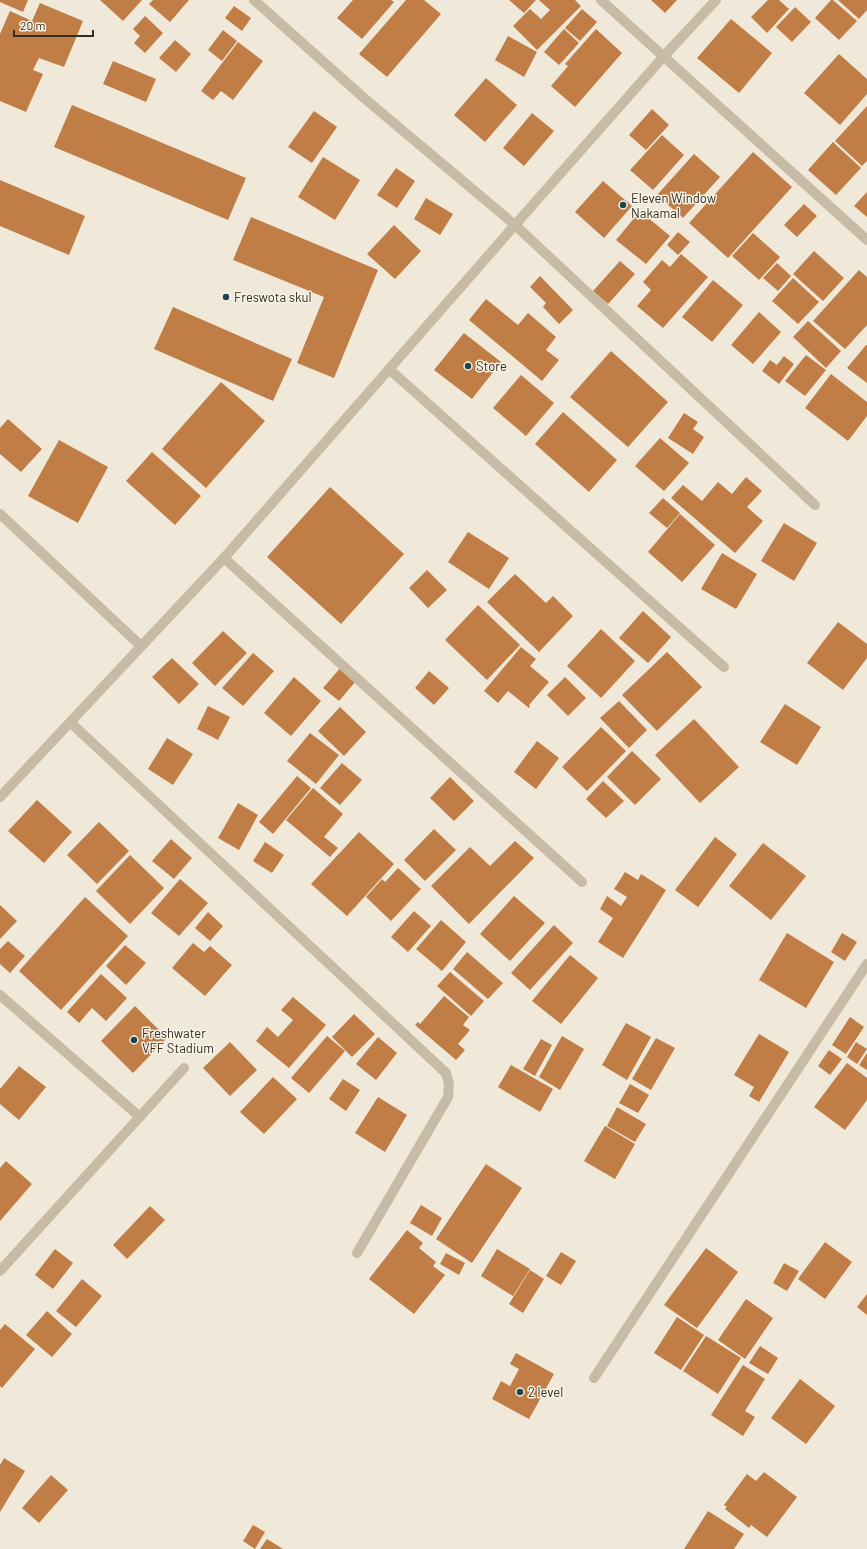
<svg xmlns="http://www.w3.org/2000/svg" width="867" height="1549" font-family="Barlow,sans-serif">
<rect width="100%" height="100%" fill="#f0e9d9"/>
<g fill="#c07d46">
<polygon points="0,0 28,0 23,12 0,2"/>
<polygon points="100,0 142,0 123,21"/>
<polygon points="153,0 189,0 170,22 149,4"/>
<polygon points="353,0 391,0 394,2 362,39 337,18"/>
<polygon points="406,0 424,0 441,14 387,77 359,54"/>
<polygon points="509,0 536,0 524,13"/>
<polygon points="539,0 575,0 581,6 537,50 513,26 530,9 541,19 550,10"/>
<polygon points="651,0 677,0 665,13"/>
<polygon points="768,0 779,0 789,9 767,33 751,17"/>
<polygon points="831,0 833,0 857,21 839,40 815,18"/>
<polygon points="838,0 867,0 867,10 859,19"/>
<polygon points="40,3 83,21 64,67 39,58 33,70 43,74 26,112 0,101 0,34 10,11 32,21"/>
<polygon points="234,6 251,18 242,31 225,18"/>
<polygon points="795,7 811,22 792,42 776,27"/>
<polygon points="582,9 597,22 580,41 565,28"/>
<polygon points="145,16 163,33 145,53 134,43 140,36 133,29"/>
<polygon points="731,19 772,53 739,93 697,58"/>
<polygon points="564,29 579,43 559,65 544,52"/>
<polygon points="596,29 622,53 575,107 551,86 568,66 565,64"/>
<polygon points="223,30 237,41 222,61 208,50"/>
<polygon points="508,36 537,52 524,77 495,60"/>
<polygon points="175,40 191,54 176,72 159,58"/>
<polygon points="238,42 263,61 233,100 221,91 213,100 201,91"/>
<polygon points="839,54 867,79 867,94 840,125 804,93"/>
<polygon points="113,61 156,79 146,102 103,84"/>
<polygon points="486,78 517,105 485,142 454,115"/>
<polygon points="72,105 246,178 228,220 54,147"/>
<polygon points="867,106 867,161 862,166 835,141"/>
<polygon points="652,109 669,125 646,150 629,135"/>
<polygon points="314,111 337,127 312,163 288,147"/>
<polygon points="532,113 554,131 524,166 503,148"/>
<polygon points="662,135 684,155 653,190 630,170"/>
<polygon points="833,142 861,168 836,195 808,170"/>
<polygon points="753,152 792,187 728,258 689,223"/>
<polygon points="694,154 720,177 683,218 657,195"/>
<polygon points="323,157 360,180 335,220 298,197"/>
<polygon points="396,168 415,181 397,208 377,195"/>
<polygon points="0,180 85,216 69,255 0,226"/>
<polygon points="603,181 632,206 604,238 575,212"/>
<polygon points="867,192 867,217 854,206"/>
<polygon points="426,198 453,214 440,235 414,219"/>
<polygon points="804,204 817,216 797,237 784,225"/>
<polygon points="640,211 670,236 646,264 616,240"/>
<polygon points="251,217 378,270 334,378 297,363 324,297 233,260"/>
<polygon points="394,225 421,251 395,279 367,254"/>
<polygon points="678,232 690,242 678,255 667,245"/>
<polygon points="753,233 780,257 759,280 732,256"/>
<polygon points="814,251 844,278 823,301 793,274"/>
<polygon points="681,254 708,277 663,328 637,306 651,290 643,282 662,260 670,267"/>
<polygon points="620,261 635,274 608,304 593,291"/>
<polygon points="777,263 791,276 778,291 763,278"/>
<polygon points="859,270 867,277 867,325 845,349 813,321"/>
<polygon points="540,276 573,310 559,324 543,307 546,303 530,287"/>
<polygon points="793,278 819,302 798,324 772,301"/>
<polygon points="713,280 743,305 712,342 682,317"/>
<polygon points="486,299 518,325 528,313 556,337 546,350 559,360 542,381 469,320"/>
<polygon points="173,307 292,359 273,401 154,349"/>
<polygon points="759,312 781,332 753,364 731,345"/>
<polygon points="808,321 841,351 826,368 793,337"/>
<polygon points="464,333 501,362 472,399 434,370"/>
<polygon points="866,345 867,345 867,383 847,368"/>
<polygon points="611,351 668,402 628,447 570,397"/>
<polygon points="806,355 826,370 805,396 785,381"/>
<polygon points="784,356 794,364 779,384 762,371 770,360 777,365"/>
<polygon points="831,374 867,402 867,416 848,441 805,408"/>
<polygon points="521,375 554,403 526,436 493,408"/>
<polygon points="221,382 265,421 206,488 162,449"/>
<polygon points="563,412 617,460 589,492 535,444"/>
<polygon points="684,413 698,422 693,429 704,437 693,454 668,438"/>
<polygon points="8,419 42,449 21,472 0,454 0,428"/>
<polygon points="660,438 689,463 664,491 635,466"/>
<polygon points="59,440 108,467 78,523 28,496"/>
<polygon points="152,452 201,496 175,525 126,481"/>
<polygon points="746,477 762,491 747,507 763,521 735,553 671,498 683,485 702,501 718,482 732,494"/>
<polygon points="330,487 404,554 341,624 267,557"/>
<polygon points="663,498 680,513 667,528 649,513"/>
<polygon points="680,514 715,545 682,582 648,552"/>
<polygon points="784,523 817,543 794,581 761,561"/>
<polygon points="468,532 509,558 489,589 448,562"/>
<polygon points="722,553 757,574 736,609 701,589"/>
<polygon points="427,570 447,590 428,608 409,588"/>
<polygon points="515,574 546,603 553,596 573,616 539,652 487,602"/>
<polygon points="478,605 520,645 487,680 445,640"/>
<polygon points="643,611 671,637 648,663 619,638"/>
<polygon points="838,622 867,644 867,658 843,690 807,663"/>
<polygon points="601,629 635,661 601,698 567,666"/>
<polygon points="223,631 247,653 215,686 192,663"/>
<polygon points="521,647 536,659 530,666 549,682 529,705 530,706 529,708 508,691 498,703 484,691"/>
<polygon points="667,652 702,687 657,731 622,695"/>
<polygon points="253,653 274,671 243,706 222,688"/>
<polygon points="172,658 199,684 179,704 152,677"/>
<polygon points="341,667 356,681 339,701 323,688"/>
<polygon points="429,671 449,688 434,705 415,688"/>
<polygon points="294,677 321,701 291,736 264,713"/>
<polygon points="565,677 586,698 568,716 547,695"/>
<polygon points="619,701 647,730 629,748 600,718"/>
<polygon points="785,704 821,727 797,765 760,742"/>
<polygon points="208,706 230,717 218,740 197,729"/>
<polygon points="340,707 366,732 344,756 318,731"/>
<polygon points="694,719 739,767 700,803 655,755"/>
<polygon points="601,727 626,751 587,791 562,767"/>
<polygon points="310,733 339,755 316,784 287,761"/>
<polygon points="167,738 193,754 173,785 148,769"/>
<polygon points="537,741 559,758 536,789 514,772"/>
<polygon points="632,751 661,779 635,805 607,777"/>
<polygon points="342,763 362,780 340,805 320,788"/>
<polygon points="297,776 311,788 273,834 259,822"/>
<polygon points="450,777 474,801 454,821 430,798"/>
<polygon points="603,781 624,801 606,818 586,799"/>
<polygon points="313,788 343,814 324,837 338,848 330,857 286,820"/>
<polygon points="37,800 72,832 44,863 8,831"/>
<polygon points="238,803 258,815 239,850 218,838"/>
<polygon points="99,822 129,851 97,884 67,855"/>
<polygon points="434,829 456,850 425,881 404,860"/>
<polygon points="359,832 394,864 347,916 311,884"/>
<polygon points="715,837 737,854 698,907 675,890"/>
<polygon points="171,839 192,858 174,879 152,861"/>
<polygon points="515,841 534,858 469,924 431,886 470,847 490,866"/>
<polygon points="265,842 284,855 272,873 253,861"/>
<polygon points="763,843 806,876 771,920 729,886"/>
<polygon points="130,855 164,888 130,924 96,891"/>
<polygon points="398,868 421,889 391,921 366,897 382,879 385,882"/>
<polygon points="625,872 638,880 641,874 666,890 623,958 598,942 613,918 600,909 607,896 621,906 627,897 614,889"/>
<polygon points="180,879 208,903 179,936 151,913"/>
<polygon points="514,896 545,923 510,961 480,934"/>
<polygon points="85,897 128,936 61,1010 19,971"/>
<polygon points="0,905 17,921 0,939"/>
<polygon points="414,911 431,926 408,952 391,937"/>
<polygon points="208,912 223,926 210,941 195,928"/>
<polygon points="441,920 466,942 442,971 416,949"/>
<polygon points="554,925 573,943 530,990 511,973"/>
<polygon points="787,933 834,962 806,1008 759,980"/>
<polygon points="842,933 857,942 845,961 831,952"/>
<polygon points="8,941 25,956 10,973 0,964 0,949"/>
<polygon points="193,943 204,952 210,946 232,965 205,996 172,968"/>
<polygon points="125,945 146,963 126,985 106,966"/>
<polygon points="467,952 503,983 488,999 453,969"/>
<polygon points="570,955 598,978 561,1024 532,1001"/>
<polygon points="450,972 484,1001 471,1016 437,986"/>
<polygon points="101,974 127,998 106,1021 92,1008 79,1023 67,1012"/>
<polygon points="444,996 469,1017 463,1025 470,1030 458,1044 465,1050 456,1060 415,1025 418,1022 420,1024"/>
<polygon points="293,997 326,1025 289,1068 256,1041 267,1027 278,1037 293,1020 281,1010"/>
<polygon points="135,1006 167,1038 133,1073 101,1041"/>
<polygon points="354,1014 375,1034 352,1057 332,1037"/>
<polygon points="850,1017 864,1027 846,1054 832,1045"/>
<polygon points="626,1023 651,1037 627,1080 602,1065"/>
<polygon points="759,1034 789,1052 759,1102 749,1096 754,1087 734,1075"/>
<polygon points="327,1036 345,1051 309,1093 291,1078"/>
<polygon points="562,1036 584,1049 560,1090 539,1077"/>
<polygon points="378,1037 397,1053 376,1080 356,1064"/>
<polygon points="656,1038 675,1048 651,1090 632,1079"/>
<polygon points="541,1039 552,1045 535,1076 523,1069"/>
<polygon points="230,1042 257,1070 230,1096 203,1068"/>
<polygon points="856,1042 867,1049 857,1064 847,1057"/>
<polygon points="829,1050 842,1059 830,1075 818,1066"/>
<polygon points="867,1053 867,1070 859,1065"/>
<polygon points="847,1063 867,1078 867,1100 845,1130 814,1107"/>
<polygon points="511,1065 553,1089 540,1112 498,1087"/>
<polygon points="19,1066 46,1087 19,1120 0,1104 0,1089"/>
<polygon points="273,1077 297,1099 264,1134 240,1112"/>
<polygon points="343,1079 360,1090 346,1111 329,1099"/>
<polygon points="630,1084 649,1095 638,1113 619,1103"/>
<polygon points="378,1097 407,1115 385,1152 355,1133"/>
<polygon points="617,1107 646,1124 635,1142 607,1126"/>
<polygon points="605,1126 635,1144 615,1179 584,1161"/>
<polygon points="6,1161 32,1184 0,1221 0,1168"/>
<polygon points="486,1164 522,1188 472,1263 436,1239"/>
<polygon points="421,1205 442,1218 432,1236 410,1223"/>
<polygon points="150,1206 165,1220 127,1259 113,1245"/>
<polygon points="407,1230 423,1243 419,1248 436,1262 433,1266 445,1275 414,1314 369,1279"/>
<polygon points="825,1242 852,1262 825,1299 798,1279"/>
<polygon points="706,1248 738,1272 697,1328 664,1305"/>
<polygon points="55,1249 73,1263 53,1289 35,1275"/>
<polygon points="497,1249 530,1269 513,1296 481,1276"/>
<polygon points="561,1252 576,1261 561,1285 546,1276"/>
<polygon points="446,1253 465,1263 459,1275 440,1264"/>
<polygon points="784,1263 799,1271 787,1291 773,1283"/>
<polygon points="530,1270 544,1279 523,1313 509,1304"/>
<polygon points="82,1279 102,1296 76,1327 56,1311"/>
<polygon points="867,1294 867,1315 857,1307"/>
<polygon points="746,1299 773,1318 745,1359 718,1340"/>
<polygon points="47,1311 72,1334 52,1357 26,1335"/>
<polygon points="677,1317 704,1335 681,1370 654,1353"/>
<polygon points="5,1324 35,1349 2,1388 0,1386 0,1330"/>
<polygon points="706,1336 741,1358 718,1394 683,1371"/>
<polygon points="760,1346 778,1358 768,1374 749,1363"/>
<polygon points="516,1353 554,1374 529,1419 492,1399 501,1381 510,1386 519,1369 510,1364"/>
<polygon points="743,1365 765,1379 745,1411 755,1417 743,1436 711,1415"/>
<polygon points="800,1379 835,1406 806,1444 771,1418"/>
<polygon points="4,1458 25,1471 0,1512 0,1465"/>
<polygon points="764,1472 797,1497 767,1537 751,1525 749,1528 725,1509 727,1507 724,1505 747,1474 756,1481"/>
<polygon points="51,1475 68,1490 39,1523 22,1508"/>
<polygon points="708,1511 744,1534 734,1549 684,1549"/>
<polygon points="253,1525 265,1532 255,1549 243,1541"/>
<polygon points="267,1539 283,1549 260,1549"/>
</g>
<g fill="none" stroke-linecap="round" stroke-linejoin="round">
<g stroke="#c7bba5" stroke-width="10">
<polyline points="254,0 364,98 515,225 815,505"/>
<polyline points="601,0 867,240"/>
<polyline points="389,369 724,667"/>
<polyline points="0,514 141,646"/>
<polyline points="224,558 582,882"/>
<polyline points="71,723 446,1073 449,1084 448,1097 357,1253"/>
<polyline points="0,797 224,558 515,225 664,56 716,0"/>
<polyline points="0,995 140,1117"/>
<polyline points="0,1271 184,1068"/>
<polyline points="594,1378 867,964"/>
</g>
</g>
<g fill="#1e4452" stroke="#f8f3e4" stroke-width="1.5">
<circle cx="623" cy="205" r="4"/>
<circle cx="226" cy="297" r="4"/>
<circle cx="468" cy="366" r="4"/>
<circle cx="134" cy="1040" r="4"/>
<circle cx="520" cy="1392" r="4"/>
</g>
<g text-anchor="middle" stroke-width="3" stroke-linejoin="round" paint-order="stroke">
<g font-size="13" fill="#332d26" stroke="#f8f3e4" text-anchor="start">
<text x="631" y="203">Eleven Window<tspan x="631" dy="15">Nakamal</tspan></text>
<text x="234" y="302">Freswota skul</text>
<text x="476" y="371">Store</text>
<text x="142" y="1038">Freshwater<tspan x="142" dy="15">VFF Stadium</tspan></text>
<text x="528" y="1397">2 level</text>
</g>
</g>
<path d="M14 30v6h79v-6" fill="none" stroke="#332d26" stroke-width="2"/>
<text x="20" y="30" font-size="12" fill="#332d26" stroke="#f8f3e4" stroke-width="3" paint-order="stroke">20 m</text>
</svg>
